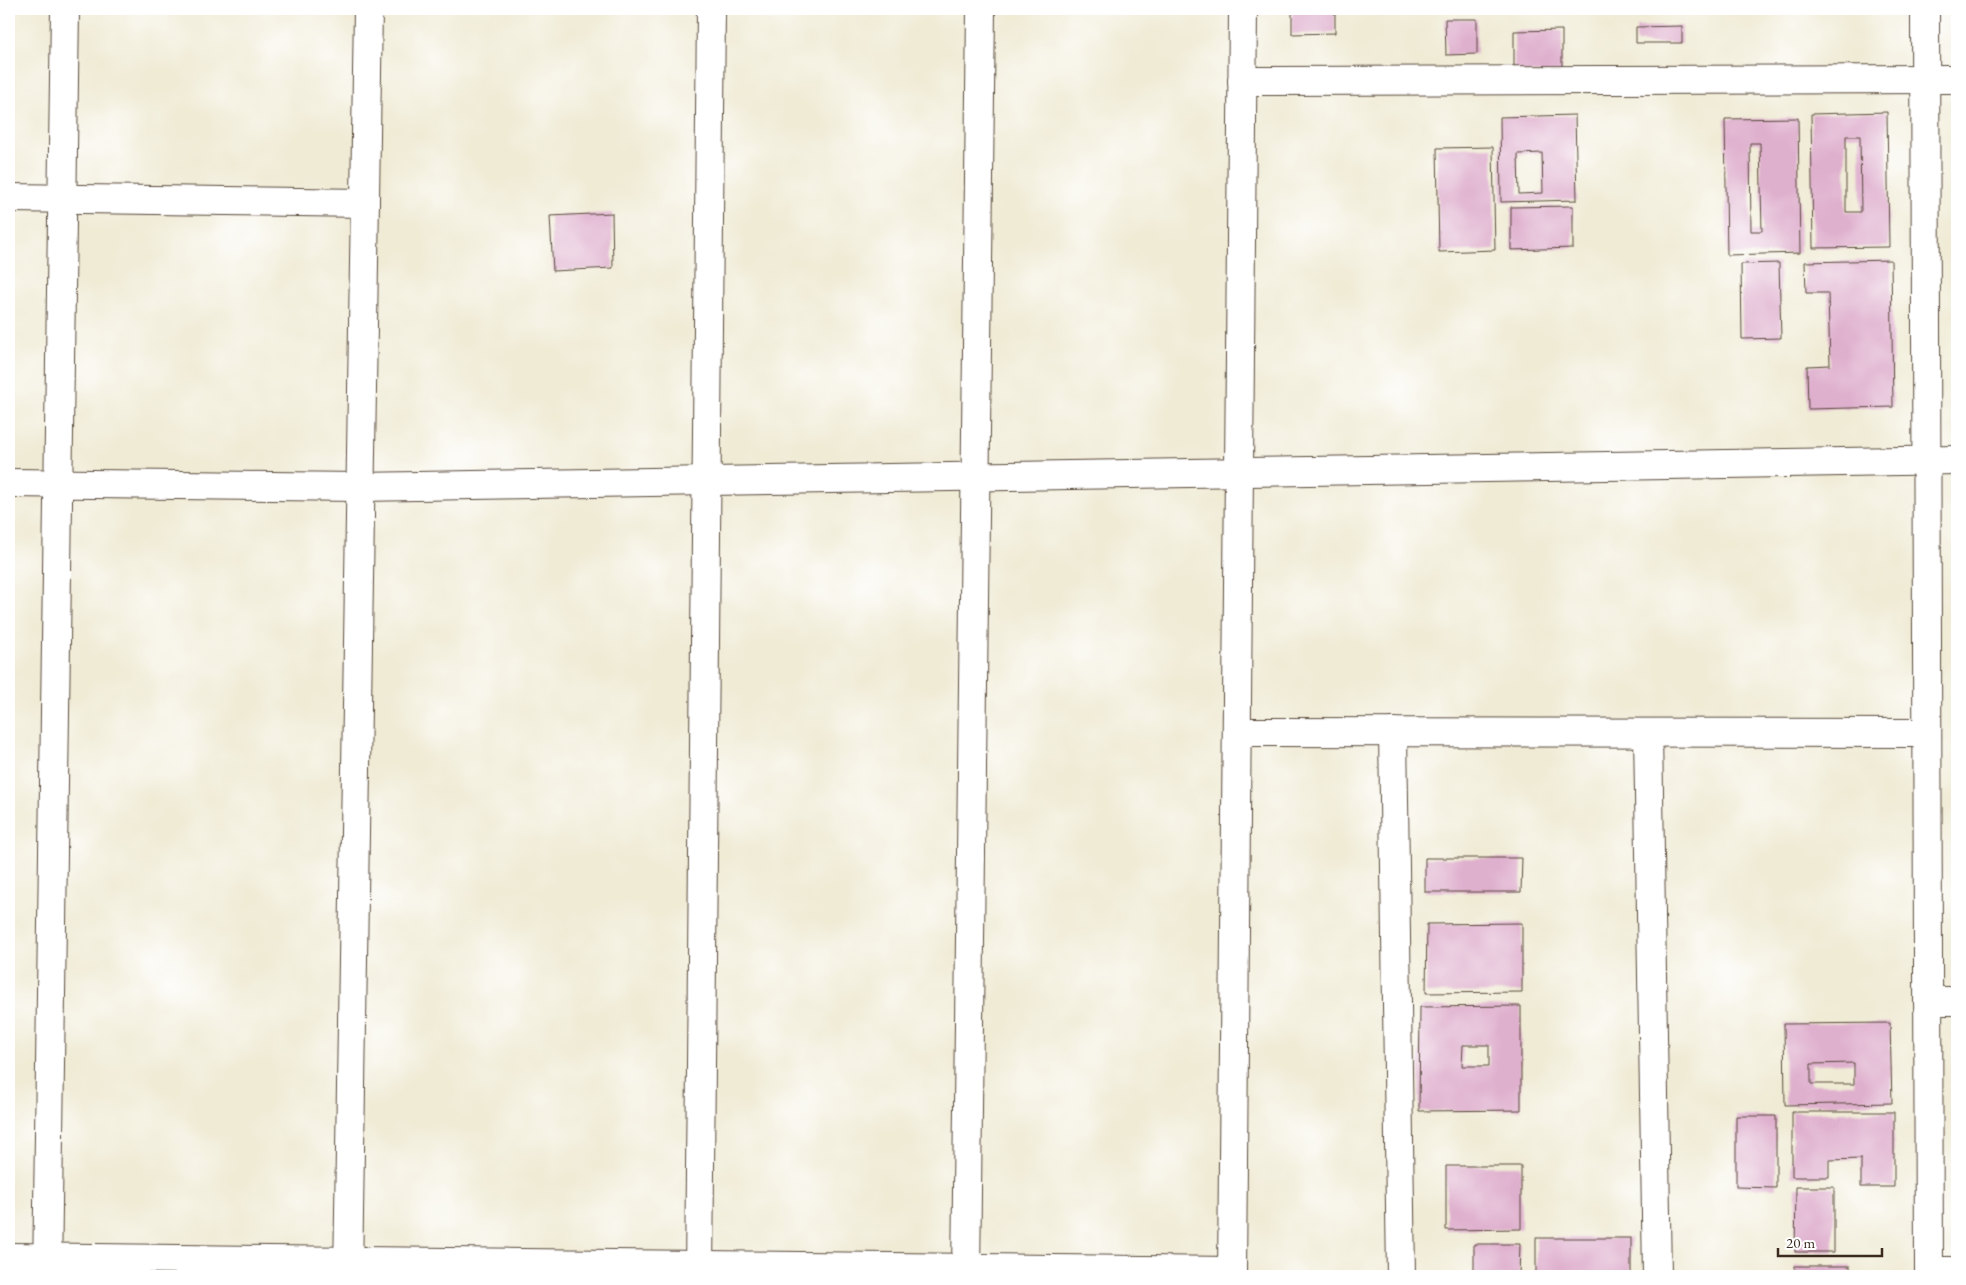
<svg xmlns="http://www.w3.org/2000/svg" width="1966" height="1285" font-family="'EB Garamond',serif">
<rect width="100%" height="100%" fill="#fff"/>
<filter id="ink" filterUnits="userSpaceOnUse"><feTurbulence type="fractalNoise" baseFrequency=".02" numOctaves="2"/><feDisplacementMap in="SourceGraphic" scale="10" xChannelSelector="R" yChannelSelector="G"/><feConvolveMatrix kernelMatrix="1 2 1 2 8 2 1 2 1" color-interpolation-filters="sRGB"/></filter>
<filter id="wash" filterUnits="userSpaceOnUse"><feTurbulence type="fractalNoise" baseFrequency=".0096" numOctaves="4" result="noise"/><feDisplacementMap in="SourceGraphic" scale="20" xChannelSelector="R" yChannelSelector="G"/><feGaussianBlur stdDeviation="1.12" result="paint"/><feColorMatrix in="noise" values="0 0 0 0 0 0 0 0 0 0 0 0 0 0 0 0 0 1.4 0 .05"/><feComposite in="paint" operator="in"/></filter>
<g filter="url(#wash)">
<rect width="100%" height="100%" fill="#f0ebd5"/>
<g id="blocks">
<g fill="#dfb0ce" fill-rule="evenodd">
<polygon points="1292,9 1335,9 1335,33 1292,34"/>
<polygon points="1445,19 1477,19 1477,54 1446,55"/>
<polygon points="1682,26 1682,43 1636,43 1636,27"/>
<polygon points="1562,30 1562,73 1514,73 1514,31"/>
<path d="M1887 112 1889 247 1813 248 1811 114ZM1846 136H1860L1861 212H1846Z"/>
<path d="M1575 115 1577 200 1501 202 1500 117ZM1542 153 1543 193 1519 194 1518 154Z"/>
<path d="M1798 118 1800 253 1727 255 1725 119ZM1750 143H1760L1762 231H1751Z"/>
<polygon points="1493,147 1495,250 1439,252 1437,148"/>
<polygon points="1573,206 1573,248 1511,250 1511,207"/>
<polygon points="612,213 613,268 553,271 550,216"/>
<polygon points="1891,260 1893,407 1808,409 1807,366 1830,365 1828,293 1806,293 1805,262"/>
<polygon points="1779,263 1781,338 1742,339 1741,264"/>
<polygon points="1425,858 1522,858 1521,892 1425,892"/>
<polygon points="1522,923 1522,992 1426,993 1427,924"/>
<path d="M1521 1006V1110L1419 1111 1420 1007ZM1463 1045H1489V1066H1462Z"/>
<path d="M1890 1023 1892 1103 1785 1105 1784 1024ZM1854 1063V1084H1811V1064Z"/>
<polygon points="1792,1112 1894,1112 1894,1187 1861,1187 1861,1159 1829,1160 1829,1177 1792,1177"/>
<polygon points="1736,1116 1776,1116 1776,1188 1736,1187"/>
<polygon points="1446,1166 1521,1166 1521,1229 1446,1230"/>
<polygon points="1796,1187 1834,1187 1834,1252 1795,1252"/>
<rect x="1536" y="1238" width="95" height="38"/>
<polygon points="1474,1244 1520,1244 1519,1276 1474,1276"/>
<rect x="1795" y="1266" width="55" height="10"/>
</g>
</g>
</g>
<g filter="url(#ink)">
<use href="#blocks" fill-opacity="0" stroke="#564739" stroke-width="1"/>
<g fill="none" stroke-linecap="round" stroke-linejoin="round">
<g stroke="#564739" stroke-width="30">
<g id="minor">
<polyline points="1925,9 1929,1276"/>
<polyline points="1242,81 1957,79"/>
<polyline points="9,198 365,203"/>
<polyline points="9,483 360,487 1957,460"/>
<polyline points="1237,732 1927,733"/>
<polyline points="1393,732 1401,1276"/>
<polyline points="1648,733 1657,1276"/>
<polyline points="1928,1001 1957,1001"/>
<polyline points="9,1257 1232,1271"/>
<polyline points="1929,1271 1957,1271"/>
<polyline points="47,1276 65,9"/>
<polyline points="348,1276 368,9"/>
<polyline points="699,1276 711,9"/>
<polyline points="966,1276 981,9"/>
<polyline points="1232,1276 1243,9"/>
</g>
</g>
<use href="#minor" stroke="#fff" stroke-width="28"/>
</g>
</g>
<rect width="1966" height="1285" fill="none" stroke="#fff" stroke-width="30"/>
<path d="M1778 1248v8h104v-8" fill="none" stroke="#3b2a1e" stroke-width="2.5"/>
<text x="1786" y="1248" font-size="15" fill="#3b2a1e" stroke="#ffffff" stroke-width="4" paint-order="stroke">20 m</text>
</svg>
